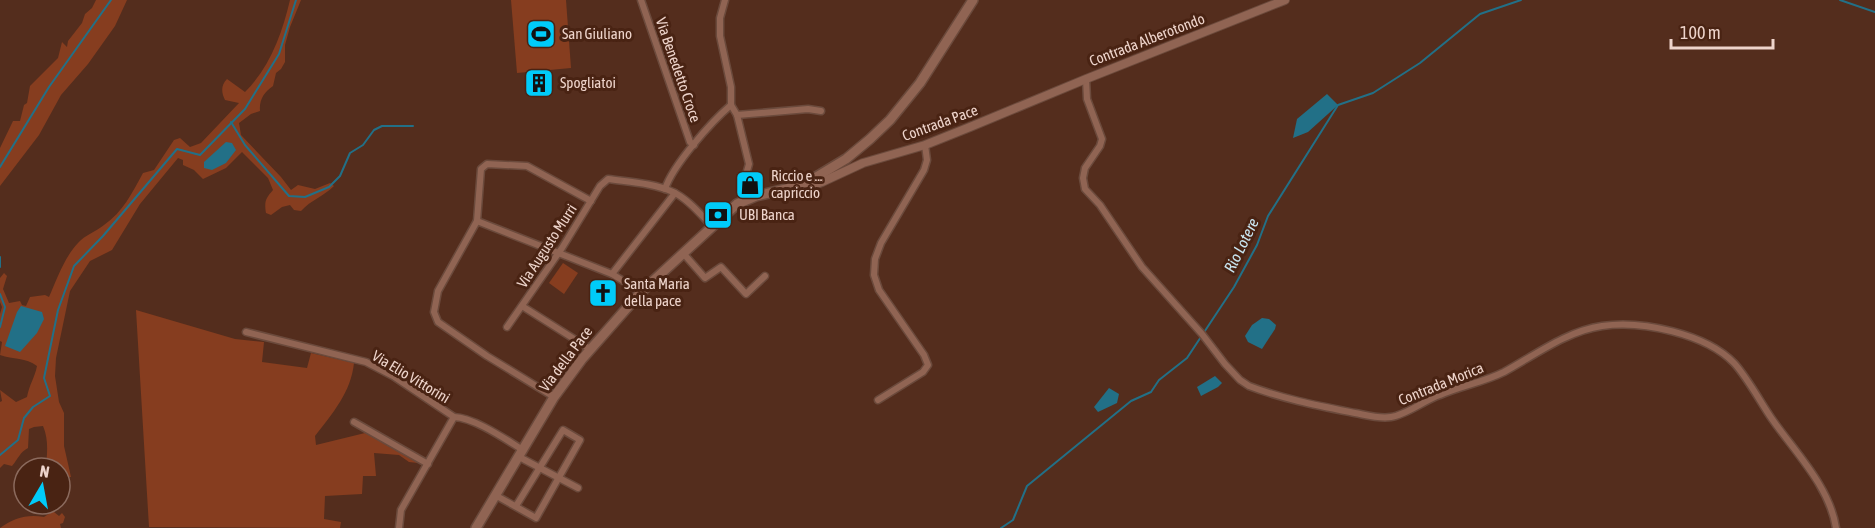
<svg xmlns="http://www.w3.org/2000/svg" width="1875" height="528" font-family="'Asap Condensed',sans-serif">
<rect width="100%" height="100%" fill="#542d1d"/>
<g fill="#863d1f">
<polygon points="96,0 127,0 115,26 88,64 61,95 39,135 0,186 0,148 13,121 20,121 24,105 27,103 30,86 58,58 62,42 67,47 68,41 82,23 85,14 92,8"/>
<path d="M290 0H301L290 27 285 45V62L281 69 276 73 273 86C264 92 259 100 260 111L251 114 239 123 241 135 281 177 291 190 298 185 315 189 330 183 334 186C324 196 311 200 301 211L294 210 290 205 282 207 271 215 266 213C264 201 266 198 273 190L268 178 242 152 226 168 203 179 194 170 183 165V160L178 158 140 204 112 250 90 261 70 291 56 358 55 376 59 402 64 413V446L71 477H60V468H46C47 453 49 440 43 426L34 427 29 429 28 448C20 452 18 459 12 466L4 464 0 468V402L2 401 0 390 16 402 27 397C29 385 35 377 37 366 26 357 13 360 0 355L2 342 0 341V314L2 307 0 302V278L4 273 7 276 3 289 9 303 20 301 22 305 26 306 30 297 45 295 49 297C57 279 64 258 78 243 85 235 95 232 104 225 123 212 132 193 143 173L154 170 174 140 180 138 190 147 201 143 239 103 225 100C221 92 221 85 227 79L245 92C270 67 282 34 290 0Z"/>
<polygon points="511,0 566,0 571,68 517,73"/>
<polygon points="563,263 578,273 564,294 549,283"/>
<path d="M136 310 235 339 264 342 262 362 307 368 311 353 354 363C351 392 333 413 315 436L316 445 365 433 418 463 409 462 399 455 374 453 376 476H363L362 494 325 496 324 519 341 522 340 528 149 527Z"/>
<path d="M52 504 56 506 54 512 59 516 62 513 65 517 63 523 60 524 61 528H0C14 518 27 514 44 517L50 513 49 508Z"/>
</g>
<g fill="#227087">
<polygon points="1327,94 1338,105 1308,132 1293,138 1297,119"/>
<polygon points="226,142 232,143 236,150 226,163 212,170 204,168 204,162"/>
<polygon points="21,306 42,312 44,319 37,333 20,352 5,346 17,312"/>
<polygon points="1262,318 1269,319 1276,325 1275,329 1262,349 1248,342 1245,336 1252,325"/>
<polygon points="1215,376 1222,383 1218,387 1201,396 1197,387"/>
<polygon points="1109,388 1119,394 1117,403 1098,412 1094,407"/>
</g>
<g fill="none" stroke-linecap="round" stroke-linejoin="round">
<g stroke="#227087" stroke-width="2">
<polyline points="1840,0 1875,12"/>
<polyline points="231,122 245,145 289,196 305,197 329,187 340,176 350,153 363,145 374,130 382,126 413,126"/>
<polyline points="0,167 49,87 111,0"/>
<polyline points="0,257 0,267"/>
<polyline points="0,294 5,307 0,327"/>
<polyline points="0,455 18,440 24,418 33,407 50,396 44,378 58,310 74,266 103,236 177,149 200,155 245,109 279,54 296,0"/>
<polyline points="1001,528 1013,520 1027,486 1131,401 1151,392 1159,380 1187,358 1234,287 1257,245 1268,216 1338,105 1373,93 1420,63 1480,14 1521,0"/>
</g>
<g stroke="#6b4a3c" stroke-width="9">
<g id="minor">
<polyline points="641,0 690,142 694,145"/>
<polyline points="725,0 720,18 720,36 731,87 731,105 737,115 749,164 741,192 743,201"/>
<path d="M1086 79 1087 99 1102 139 1100 146 1085 168 1083 178 1085 189 1100 205 1142 267 1202 334 1225 364 1240 380 1249 386C1283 399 1320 406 1355 413 1366 415 1379 419 1391 417 1406 415 1425 400 1440 395 1461 386 1484 382 1504 372 1535 355 1567 331 1602 326 1642 320 1706 334 1734 363 1747 377 1761 403 1772 419 1795 452 1830 487 1836 528"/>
<polyline points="737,115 808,109 821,111"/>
<path d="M665 189C673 165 711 122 731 105"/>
<polyline points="477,221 612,274 641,292"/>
<polyline points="683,253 705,278 721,267 746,294 765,276"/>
<polyline points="612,274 675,193"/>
<polyline points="522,306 590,349"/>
<path d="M507 327 562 248 600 186 608 179C629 182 653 183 673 192 688 199 701 215 713 227"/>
<path d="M246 332 366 362 393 376 454 417C475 418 505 439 523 450"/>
<polyline points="554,397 487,356 438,322 434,312 438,291 477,221 481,169 487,164 527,166 591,201"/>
<polyline points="878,400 923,372 928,365 924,355 879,290 874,275 875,259 881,243 924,170 927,160 925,145"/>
<polyline points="354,422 428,464"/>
<polyline points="523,459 578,488"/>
<polyline points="495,495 536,518 580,440 563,430 516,506"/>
<polyline points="399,528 401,510 454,417"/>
</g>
</g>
<g stroke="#6b4a3c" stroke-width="10">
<polyline id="tertiary" points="803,185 811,186 822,182 863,163 925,145 970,127 1086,79 1285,0"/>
</g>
<g stroke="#6b4a3c" stroke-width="12">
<polyline id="secondary" points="476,528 554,397 582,359 641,292 737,204 756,196 803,185 846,159 870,139 890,120 920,83 973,0"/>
</g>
<use href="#minor" stroke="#906453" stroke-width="6"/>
<use href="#tertiary" stroke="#906453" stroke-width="8"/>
<use href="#secondary" stroke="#906453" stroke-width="9"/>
</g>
<defs>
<g id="stadium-square" transform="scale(1.5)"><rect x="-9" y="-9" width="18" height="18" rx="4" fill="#00cbf9" stroke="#492313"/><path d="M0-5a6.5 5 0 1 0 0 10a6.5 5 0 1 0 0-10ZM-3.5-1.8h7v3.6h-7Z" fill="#111"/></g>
<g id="building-square" transform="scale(1.5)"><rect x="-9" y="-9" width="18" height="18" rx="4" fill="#00cbf9" stroke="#492313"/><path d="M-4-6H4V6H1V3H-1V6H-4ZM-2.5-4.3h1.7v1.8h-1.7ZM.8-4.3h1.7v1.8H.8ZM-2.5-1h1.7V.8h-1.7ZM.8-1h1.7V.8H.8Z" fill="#111"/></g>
<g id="shop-square" transform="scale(1.5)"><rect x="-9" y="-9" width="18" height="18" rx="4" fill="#00cbf9" stroke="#492313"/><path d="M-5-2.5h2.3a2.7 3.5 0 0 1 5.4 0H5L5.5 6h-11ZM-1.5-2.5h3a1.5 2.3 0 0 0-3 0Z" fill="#111"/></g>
<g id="bank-square" transform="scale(1.5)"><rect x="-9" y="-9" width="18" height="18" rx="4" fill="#00cbf9" stroke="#492313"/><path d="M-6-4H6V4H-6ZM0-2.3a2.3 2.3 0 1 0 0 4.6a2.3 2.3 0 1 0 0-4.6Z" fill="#111"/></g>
<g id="church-square" transform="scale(1.5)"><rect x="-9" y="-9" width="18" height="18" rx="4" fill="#00cbf9" stroke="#492313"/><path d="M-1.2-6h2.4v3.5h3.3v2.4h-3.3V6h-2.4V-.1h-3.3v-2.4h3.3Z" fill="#111"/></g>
</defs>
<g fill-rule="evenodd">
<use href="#stadium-square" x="541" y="34"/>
<use href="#building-square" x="539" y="83"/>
<use href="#shop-square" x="750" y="185"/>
<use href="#bank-square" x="718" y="215"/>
<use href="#church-square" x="603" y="293"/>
</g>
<g text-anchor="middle" stroke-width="6" stroke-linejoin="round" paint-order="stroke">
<g font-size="15" fill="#eed4cb" stroke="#492313" text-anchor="start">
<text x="562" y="39">San Giuliano</text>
<text x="560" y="88">Spogliatoi</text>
<text x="771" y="181">Riccio e ...<tspan x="771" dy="17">capriccio</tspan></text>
<text x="739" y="220">UBI Banca</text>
<text x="624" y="289">Santa Maria<tspan x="624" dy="17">della pace</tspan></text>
</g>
<g font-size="15" fill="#eed4cb" stroke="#492313">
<text transform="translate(1147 40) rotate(-21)" y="5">Contrada Alberotondo</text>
<text transform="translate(678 70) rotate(71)" y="5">Via Benedetto Croce</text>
<text transform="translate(940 123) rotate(-20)" y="5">Contrada Pace</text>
<text transform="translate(547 246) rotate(-57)" y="5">Via Augusto Murri</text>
<text transform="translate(566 359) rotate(-53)" y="5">Via della Pace</text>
<text transform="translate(411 377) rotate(31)" y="5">Via Elio Vittorini</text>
<text transform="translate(1441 384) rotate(-22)" y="5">Contrada Morica</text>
</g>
<g font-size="16" font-style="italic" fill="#c9e5f0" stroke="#492313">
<text transform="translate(1241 245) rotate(-64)" y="6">Rio Lotere</text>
</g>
</g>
<g transform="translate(42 486) rotate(10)"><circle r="28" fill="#492313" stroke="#8b6a5d" stroke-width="1.5"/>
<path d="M0-4.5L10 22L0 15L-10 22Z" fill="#00cbf9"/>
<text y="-9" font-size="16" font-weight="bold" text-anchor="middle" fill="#eed4cb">N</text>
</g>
<path d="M1671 39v9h102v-9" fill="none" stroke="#eed4cb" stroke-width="3"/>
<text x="1680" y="39" font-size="18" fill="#eed4cb" stroke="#492313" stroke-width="4.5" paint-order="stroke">100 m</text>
</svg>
